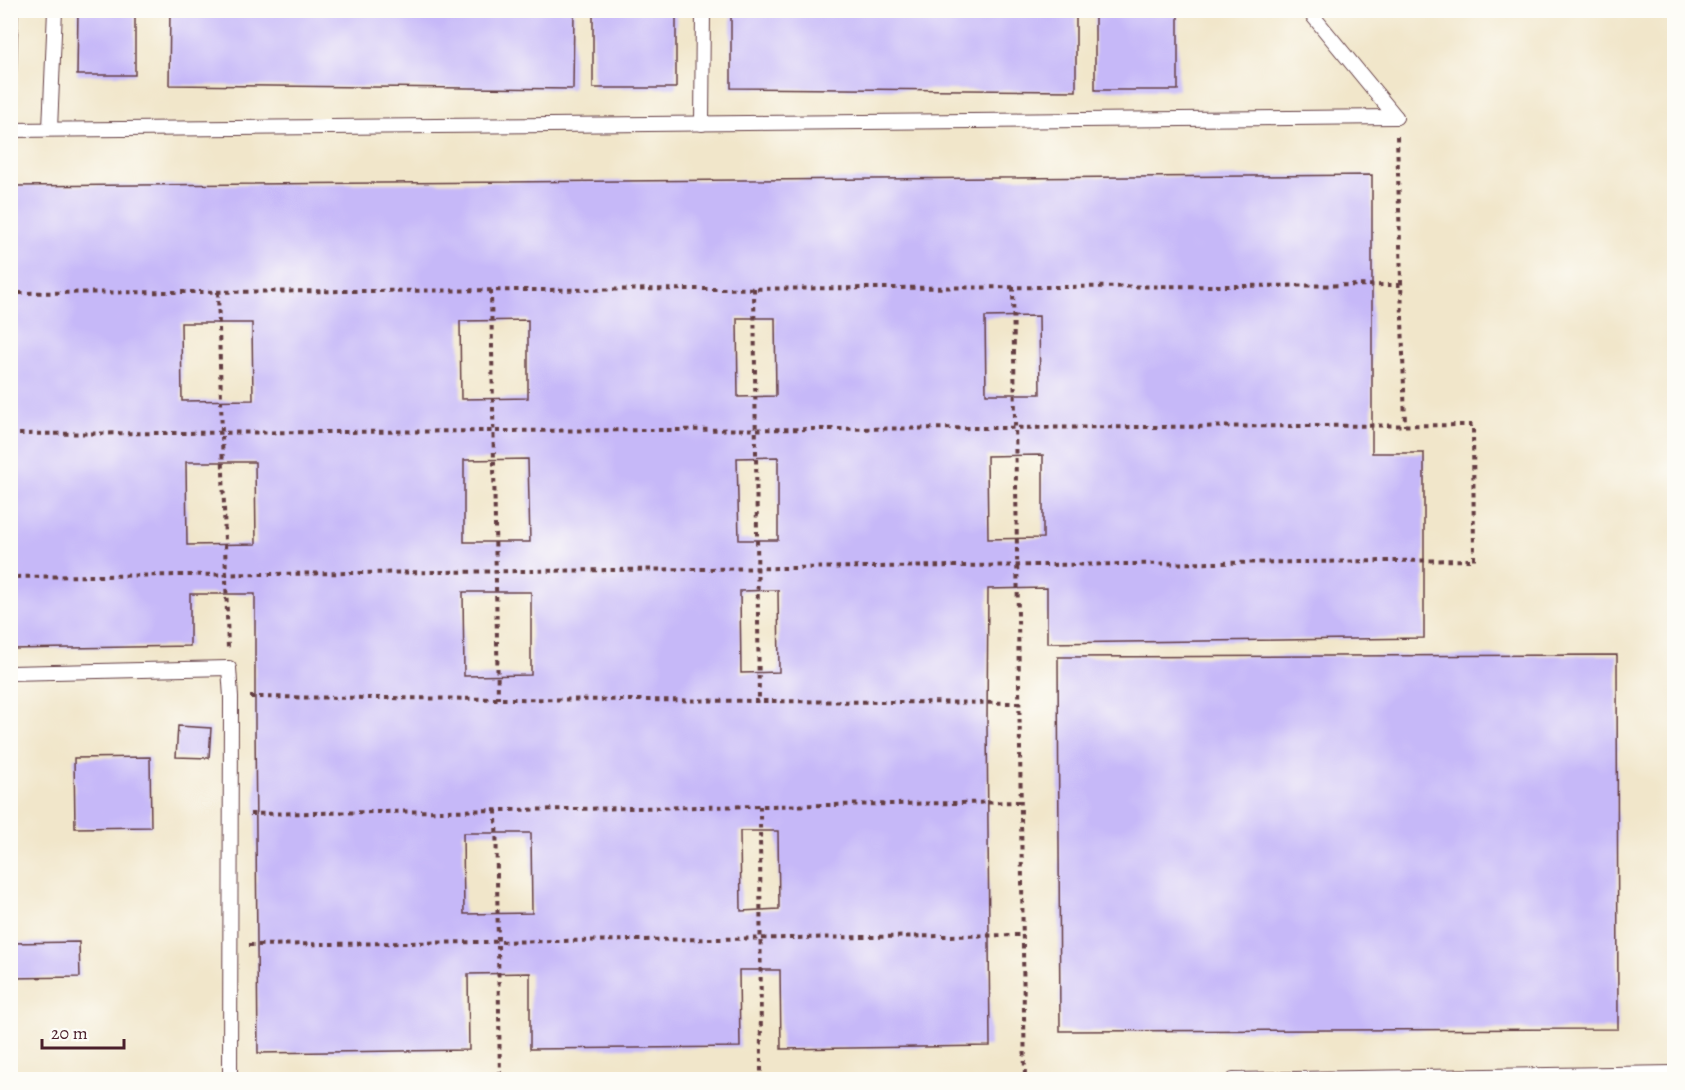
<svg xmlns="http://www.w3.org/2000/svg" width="1685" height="1090" font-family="Alegreya,serif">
<rect width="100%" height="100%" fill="#fdfcf7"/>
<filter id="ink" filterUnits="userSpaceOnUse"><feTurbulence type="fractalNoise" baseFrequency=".0167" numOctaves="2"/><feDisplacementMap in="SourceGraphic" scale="12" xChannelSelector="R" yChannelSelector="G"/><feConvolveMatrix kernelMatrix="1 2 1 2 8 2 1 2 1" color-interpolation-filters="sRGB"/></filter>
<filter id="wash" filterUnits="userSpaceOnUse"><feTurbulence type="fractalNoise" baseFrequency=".008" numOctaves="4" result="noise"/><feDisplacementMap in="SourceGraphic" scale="24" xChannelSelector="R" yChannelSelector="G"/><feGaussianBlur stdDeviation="1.35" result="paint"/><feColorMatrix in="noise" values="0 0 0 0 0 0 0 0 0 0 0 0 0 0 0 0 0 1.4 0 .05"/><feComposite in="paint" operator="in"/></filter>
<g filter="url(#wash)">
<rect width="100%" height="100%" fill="#f1e6ca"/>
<g id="blocks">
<g fill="#c6b8f8" fill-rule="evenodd">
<polygon points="10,10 18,10 16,84 10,84"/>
<polygon points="78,10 135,10 135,75 77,75"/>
<polygon points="170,10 574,10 573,89 169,85"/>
<rect x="593" y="10" width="83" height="78"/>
<polygon points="731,10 1076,10 1076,91 731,88"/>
<rect x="1095" y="10" width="83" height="80"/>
<path d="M1372 175V453H1424V638L1047 643V588L988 589 987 722 990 1046 781 1049 780 970H739L740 1047 530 1049V973L468 974 469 1050 258 1053 255 726V594H190V646L10 649V186ZM1039 316 1040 394H986L985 317ZM737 318H775L776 396 738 397ZM528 320V398L461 399 460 321ZM181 323H252L253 400 182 401ZM1043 455V538L988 539 987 456ZM778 457V540H739L737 458ZM528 459 530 542H464V460ZM186 462H255L256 544 187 545ZM778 590 779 672 741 673 740 591ZM463 592H531V675L464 676ZM740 831H778L779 909 741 911ZM463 833H531L532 913 464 914Z"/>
<polygon points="1617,655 1618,1029 1060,1031 1058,657"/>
<polygon points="178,726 211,728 209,758 176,757"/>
<polygon points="150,757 151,827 75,828 74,758"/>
<polygon points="79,942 80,977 10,978 10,943"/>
</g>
</g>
</g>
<g filter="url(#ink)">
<use href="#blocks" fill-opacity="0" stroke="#633d43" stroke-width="1.5"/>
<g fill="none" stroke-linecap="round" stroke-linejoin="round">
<g stroke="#633d43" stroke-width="16">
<g id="service">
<polyline points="1308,10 1396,117"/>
<polyline points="702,124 703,10"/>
<polyline points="50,129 55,10"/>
<polyline points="10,130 1396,117"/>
<polyline points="10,673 229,668 231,697 230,1080"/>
<polyline points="1233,1080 1674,1073"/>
</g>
</g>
<g stroke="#633d43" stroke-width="4" stroke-dasharray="4.5 4.5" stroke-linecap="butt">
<polyline points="1397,136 1405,426"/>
<polyline points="1013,287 1025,1080"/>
<polyline points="754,288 759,701"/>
<polyline points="491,290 498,699"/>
<polyline points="218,292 228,650"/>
<polyline points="10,293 1401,285"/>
<polyline points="10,434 1473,425 1474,560 10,577"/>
<polyline points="250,697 1019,703"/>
<polyline points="760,806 761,1080"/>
<polyline points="496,810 500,1080"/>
<polyline points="250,814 1021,802"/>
<polyline points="249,945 1023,935"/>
</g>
<use href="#service" stroke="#fff" stroke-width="14"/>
</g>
</g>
<rect width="1685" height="1090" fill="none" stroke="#fdfcf7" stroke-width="36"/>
<path d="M42 1039v9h82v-9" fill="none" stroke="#4a1f2b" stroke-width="3"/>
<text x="51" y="1039" font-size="18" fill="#4a1f2b" stroke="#fdfcf7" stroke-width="4.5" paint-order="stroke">20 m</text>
</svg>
